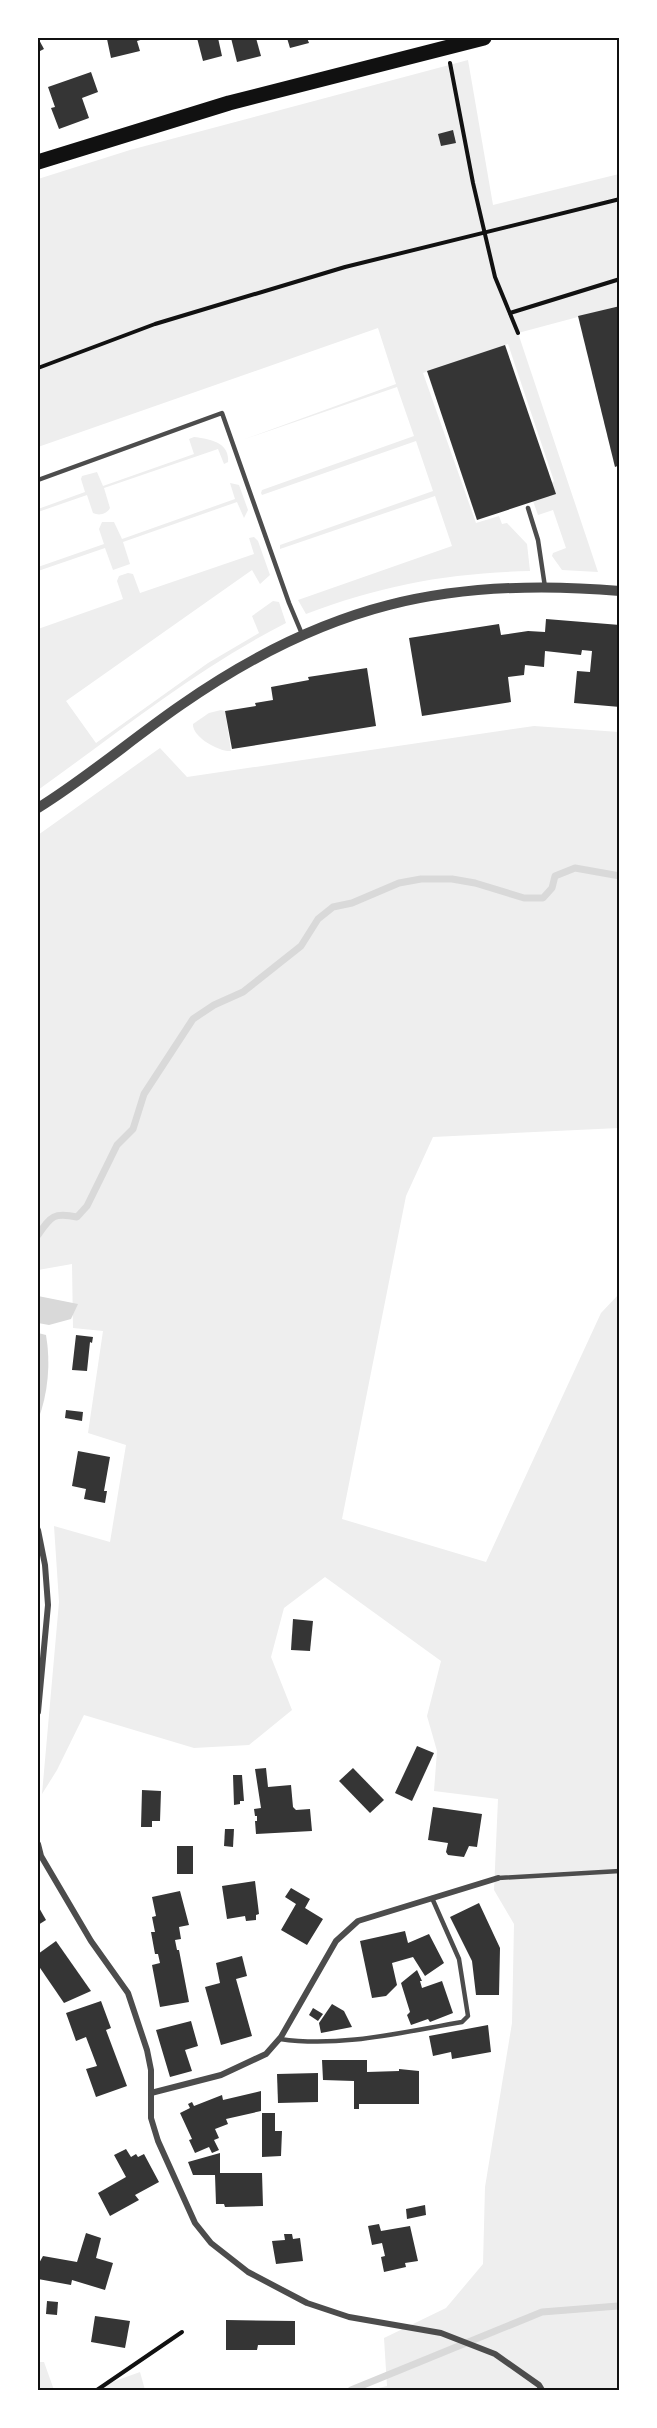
<svg xmlns="http://www.w3.org/2000/svg" width="657" height="2428" font-family="Roboto,sans-serif">
<rect width="100%" height="100%" fill="#fff"/>
<g fill="#eee">
<path d="M468 60 493 205 619 174V306L518 333 598 572 562 570 552 556 553 553 566 548 553 510 538 515 533 501 554 481 508 344 423 373 476 523 499 516 502 524 507 523 527 544 530 571C449 573 382 585 306 614L298 600 452 546 435 496 280 549V545L433 491 416 441 262 495 261 493 262 490 414 436 397 387 242 440 396 384 378 328 38 447V179L130 150Z"/>
<path d="M194 437C209 439 230 442 228 462L224 464 218 449 104 488 110 508C107 514 99 516 93 513L87 495 38 512V509L85 492 81 479 82 476 97 472 103 486 194 454 189 439Z"/>
<polygon points="230,483 239,485 248,510 244,518 237,502 123,542 130,564 113,570 105,548 38,571 38,567 104,544 99,529 102,522 114,522 122,539 235,499"/>
<path d="M254 537 258 541 270 575 260 584 252 570 66 701 96 743 208 663 259 633 252 616 273 601 279 602 286 623C196 669 119 732 38 790V629L123 599 117 581 119 576 128 573 133 574 140 593 254 554 249 538Z"/>
<path d="M221 710 225 711 231 751C219 752 192 737 193 724L209 713Z"/>
<polygon points="534,726 619,732 619,1128 433,1137 406,1196 342,1519 486,1562 601,1313 619,1294 619,2390 370,2390 387,2386 384,2338 446,2308 483,2264 485,2187 512,2023 514,1924 494,1890 498,1799 434,1791 437,1751 427,1716 441,1661 325,1577 284,1608 271,1657 292,1710 249,1745 194,1748 84,1715 57,1770 42,1794 59,1602 54,1526 110,1542 126,1445 88,1433 103,1331 73,1328 72,1264 38,1270 38,835 160,748 187,777"/>
<polygon points="38,2362 44,2362 54,2390 38,2390"/>
<polygon points="140,2372 145,2390 90,2390"/>
</g>
<g fill="#d9d9d9">
<polygon points="38,1296 78,1304 71,1319 49,1325 38,1323"/>
<path d="M38 1333 46 1335C51 1363 48 1394 38 1420Z"/>
</g>
<g fill="none" stroke-linecap="round" stroke-linejoin="round">
<g stroke="#d9d9d9" stroke-width="7">
<path d="M38 1235C51 1216 54 1212 77 1217L87 1206 117 1145 133 1129 144 1094 193 1019 214 1005 243 992 301 946 318 919 333 907 352 903 399 883 421 879H452L475 883 524 898H543L552 888 555 876 575 868 620 876"/>
<polyline points="351,2390 542,2312 618,2306"/>
</g>
</g>
<g fill="#353535">
<polygon points="38,38 44,49 38,52"/>
<polygon points="114,38 147,38 137,41 140,51 111,58 107,39"/>
<polygon points="197,38 218,38 222,56 203,61"/>
<polygon points="231,38 256,38 261,56 237,62"/>
<polygon points="287,38 307,38 309,43 290,48"/>
<polygon points="91,72 98,92 82,98 89,118 59,129 51,108 55,107 48,87"/>
<polygon points="453,130 456,143 441,146 438,134"/>
<polygon points="620,306 620,465 615,467 578,316"/>
<polygon points="505,345 556,494 477,520 427,371"/>
<polygon points="546,619 620,625 620,707 574,703 577,671 590,672 592,651 582,650 581,655 545,651 544,667 525,665 524,675 508,677 511,702 422,716 409,638 499,624 501,635 528,631 545,632"/>
<polygon points="367,668 376,726 232,749 225,711 256,706 255,703 273,700 271,687 309,680 308,677"/>
<polygon points="76,1335 93,1337 92,1343 90,1342 87,1371 72,1370"/>
<polygon points="66,1410 83,1412 82,1421 65,1418"/>
<polygon points="78,1451 110,1457 104,1491 107,1491 105,1503 84,1499 86,1489 72,1486"/>
<polygon points="293,1619 313,1621 310,1651 291,1650"/>
<polygon points="417,1746 434,1753 412,1801 395,1793"/>
<polygon points="266,1768 268,1787 291,1785 293,1807 296,1810 310,1809 312,1831 256,1834 255,1821 257,1821 257,1816 255,1816 254,1809 261,1808 255,1769"/>
<polygon points="353,1768 384,1800 370,1813 339,1781"/>
<polygon points="233,1775 242,1775 244,1801 240,1801 240,1804 234,1805"/>
<polygon points="142,1790 161,1791 160,1821 152,1821 152,1827 141,1827"/>
<polygon points="433,1807 482,1814 477,1847 469,1846 464,1857 448,1855 446,1852 448,1843 428,1840"/>
<polygon points="225,1829 234,1829 233,1847 224,1846"/>
<rect x="177" y="1846" width="16" height="28"/>
<polygon points="255,1881 259,1914 256,1915 256,1920 246,1921 245,1916 227,1919 222,1886"/>
<polygon points="291,1888 310,1899 305,1908 323,1919 307,1945 281,1930 296,1904 285,1897"/>
<polygon points="180,1891 189,1925 179,1927 181,1939 175,1940 177,1950 179,1950 189,2002 160,2007 152,1965 160,1963 158,1954 155,1954 151,1932 155,1932 152,1917 156,1916 152,1897"/>
<polygon points="479,1903 500,1948 499,1995 476,1995 472,1961 450,1917"/>
<polygon points="38,1906 46,1920 38,1925"/>
<polygon points="405,1931 408,1943 429,1934 444,1963 425,1976 413,1957 392,1963 397,1985 386,1996 372,1998 360,1941"/>
<polygon points="56,1941 91,1991 64,2003 38,1965 38,1954"/>
<polygon points="242,1956 247,1976 236,1979 252,2036 221,2045 205,1987 220,1983 216,1963"/>
<polygon points="417,1970 422,1981 420,1981 422,1988 442,1981 453,2013 430,2022 428,2019 411,2025 407,2015 410,2012 401,1983"/>
<polygon points="101,2001 111,2028 106,2030 127,2086 96,2097 86,2069 97,2066 86,2037 76,2041 66,2013"/>
<polygon points="332,2004 344,2011 352,2027 321,2033 319,2023"/>
<polygon points="313,2008 323,2014 318,2021 309,2015"/>
<polygon points="191,2021 198,2046 185,2050 192,2071 170,2077 156,2030"/>
<polygon points="488,2025 491,2052 452,2059 451,2052 433,2056 429,2036"/>
<polygon points="322,2060 367,2060 367,2072 399,2071 399,2069 419,2071 419,2104 359,2104 359,2109 354,2109 354,2081 323,2080"/>
<polygon points="318,2073 318,2102 278,2103 277,2074"/>
<polygon points="261,2091 261,2111 226,2119 228,2124 215,2129 219,2138 214,2140 219,2150 212,2153 209,2147 195,2153 189,2140 192,2139 180,2113 190,2108 188,2104 192,2102 194,2106 222,2095 223,2100"/>
<polygon points="262,2113 275,2113 275,2131 282,2131 281,2156 262,2157"/>
<polygon points="126,2149 131,2157 136,2154 138,2157 144,2154 159,2182 135,2195 139,2200 110,2216 98,2193 126,2177 114,2155"/>
<polygon points="220,2153 220,2173 262,2173 263,2206 225,2207 224,2204 216,2204 215,2175 193,2175 188,2162"/>
<polygon points="425,2205 426,2215 407,2219 406,2209"/>
<polygon points="379,2224 381,2231 410,2226 418,2261 405,2263 406,2267 384,2272 381,2257 385,2256 382,2243 372,2245 368,2226"/>
<polygon points="86,2233 101,2238 96,2258 113,2263 105,2290 72,2280 71,2285 38,2279 38,2265 43,2256 77,2262"/>
<polygon points="284,2234 292,2234 293,2239 300,2238 303,2261 276,2264 272,2241 285,2240"/>
<polygon points="47,2301 58,2302 57,2315 46,2314"/>
<polygon points="95,2316 130,2321 125,2348 91,2342"/>
<polygon points="226,2320 295,2321 295,2345 258,2345 257,2350 226,2350"/>
</g>
<g fill="none" stroke-linecap="round" stroke-linejoin="round">
<g stroke="#111" stroke-width="4">
<polyline points="450,63 473,183 495,277 518,333"/>
<polyline points="510,313 620,279"/>
<polyline points="38,368 155,324 345,267 620,199"/>
<polyline points="97,2390 182,2332"/>
</g>
<g stroke="#4c4c4c" stroke-width="4.5">
<polyline points="38,480 222,413 289,603 302,634"/>
<polyline points="528,508 538,540 545,587"/>
<polyline points="498,1878 620,1871"/>
<path d="M280 2039C340 2048 403 2032 462 2022L468 2016 459 1959 432 1898"/>
</g>
<g stroke="#4c4c4c" stroke-width="6">
<polyline points="38,1530 45,1565 48,1605 38,1712"/>
<polyline points="38,1844 41,1856 91,1941 128,1993 147,2050 151,2070 151,2118 158,2141 195,2223 211,2243 248,2272 307,2303 349,2317 441,2333 495,2354 539,2385 542,2390"/>
<polyline points="151,2093 221,2075 266,2054 281,2037 336,1941 358,1921 498,1878"/>
</g>
<path stroke="#4c4c4c" stroke-width="10" d="M38 808C88 777 133 738 181 705 324 605 447 576 620 591"/>
<polyline stroke="#111" stroke-width="15" points="38,162 229,103 484,38"/>
</g>
<rect width="657" height="2428" fill="none" stroke="#ffffff" stroke-width="78"/>
<rect x="39" y="39" width="579" height="2350" fill="none" stroke="#111" stroke-width="2"/>
</svg>
